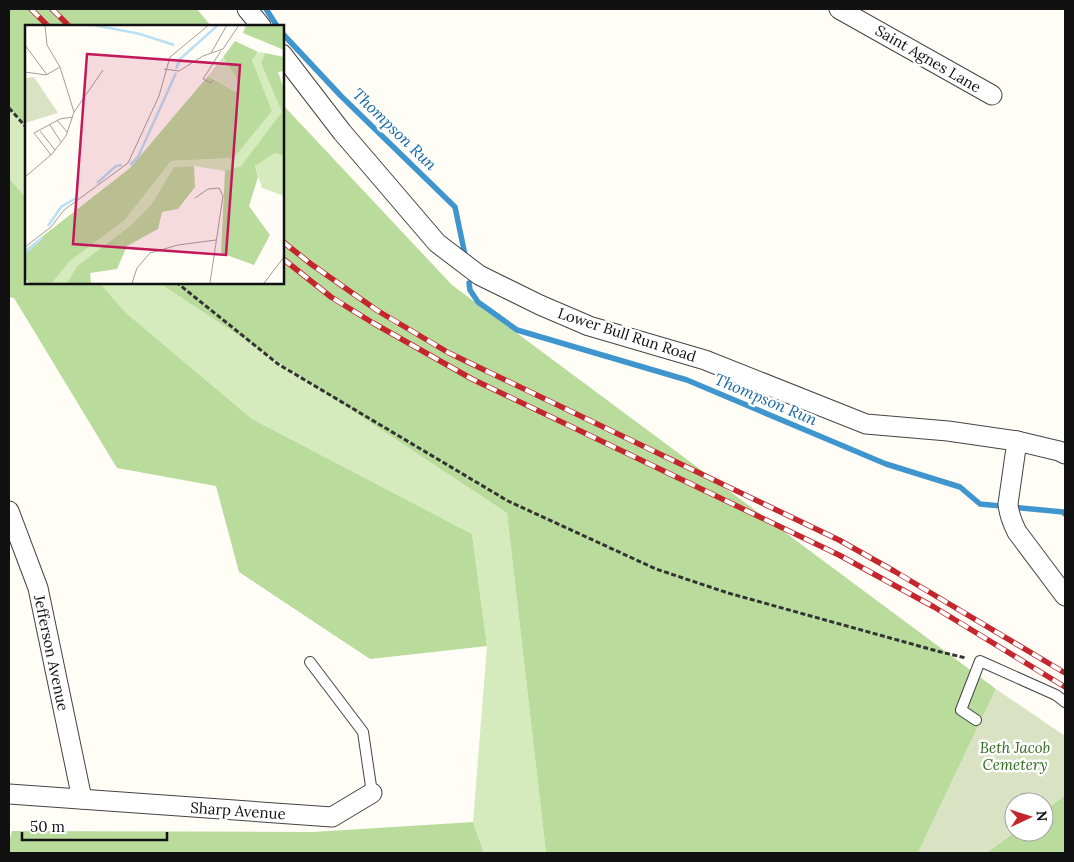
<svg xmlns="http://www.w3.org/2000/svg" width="1074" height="862" font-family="Lora,serif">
<rect width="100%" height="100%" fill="#fffdf5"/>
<g fill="#d5ebbd">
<polygon points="9,107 26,128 26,198 9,178"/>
<polygon points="100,283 159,283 507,513 546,853 484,853 473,822 487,646 472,534 252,419 125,312"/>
</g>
<g fill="#b9dc9c">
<polygon points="9,9 197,9 211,26 26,26 26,128 9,107"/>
<polygon points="283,105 452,285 996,689 919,851 924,853 546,853 507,513 159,283 282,282"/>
<polygon points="9,178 26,198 26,282 100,283 125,312 252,419 472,534 487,646 370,659 239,572 216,486 117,468 14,298 9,297"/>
<polygon points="1065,795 1065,853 986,853 1015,832 1044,832 1044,811"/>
<polygon points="473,822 484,853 9,853 9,842 12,831 313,832"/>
</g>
<polygon fill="#d9e3c4" points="996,689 1065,736 1065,795 1044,811 1044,802 1014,802 1014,832 1015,832 986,853 926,853 919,851"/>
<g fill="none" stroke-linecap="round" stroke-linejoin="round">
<g stroke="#3f96cf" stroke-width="5.5">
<polyline points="266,9 277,26"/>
<polyline points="282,33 341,96 455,207 465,255"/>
<polyline points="469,283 470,290 478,302 517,330 687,380 886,464 960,487 980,504 1063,512 1065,514"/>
</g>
<g stroke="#444" stroke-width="12">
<g id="lane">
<polyline points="310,662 363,732 372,793"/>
<polyline points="976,720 961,710 980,661 1056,695 1065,702"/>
</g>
</g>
<g stroke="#444" stroke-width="21">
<g id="street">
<polyline points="247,9 261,26"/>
<polyline points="839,9 992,95"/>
<polyline points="282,54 342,132 437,243 479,275 540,305 589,326 705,360 866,424 948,431 1017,441 1059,451 1065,454"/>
<path d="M1017 441 1008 504C1009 515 1012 522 1017 532L1065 596"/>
<polyline points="9,511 38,588 82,799"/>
<polyline points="9,794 332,817 372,793"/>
</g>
</g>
<g stroke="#333" stroke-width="3" stroke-dasharray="5 2.5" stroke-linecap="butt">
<polyline points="9,108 26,127"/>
<polyline points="176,282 278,364 508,501 656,569 728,593 937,651 966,658"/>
</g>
<use href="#lane" stroke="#fff" stroke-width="10"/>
<use href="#street" stroke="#fff" stroke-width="19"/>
<g stroke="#c4262e" stroke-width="5.5">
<g id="rail">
<polyline points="31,9 48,26"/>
<polyline points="52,9 69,26"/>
<polyline points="282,241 311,264 378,311 449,353 839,540 894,571 1065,673"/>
<polyline points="282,258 331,297 373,323 472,379 839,555 934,607 1065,687"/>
</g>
</g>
<use href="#rail" stroke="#fff" stroke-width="4" stroke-dasharray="11" stroke-linecap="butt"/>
</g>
<g text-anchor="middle" stroke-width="5" stroke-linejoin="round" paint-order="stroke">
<g font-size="15" fill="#111" stroke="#fff">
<text transform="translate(928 59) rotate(30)" y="5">Saint Agnes Lane</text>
<text transform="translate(627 335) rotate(18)" y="5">Lower Bull Run Road</text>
<text transform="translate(51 653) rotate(78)" y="5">Jefferson Avenue</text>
<text transform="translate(238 811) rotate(4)" y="5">Sharp Avenue</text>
</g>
<g font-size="15" font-style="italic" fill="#2f6b1f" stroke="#fff">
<text x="1015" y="753">Beth Jacob<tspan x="1015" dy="17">Cemetery</tspan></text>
</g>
<g font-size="16" font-style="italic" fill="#1768a6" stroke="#fff">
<text transform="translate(395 129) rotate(44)" y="6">Thompson Run</text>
<text transform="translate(766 399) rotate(23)" y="6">Thompson Run</text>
</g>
</g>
<g transform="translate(25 25)">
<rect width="259" height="259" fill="#fffdf5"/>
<path d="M233 27 240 28 236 38 258 87 216 141 200 146 169 141 149 142 126 180 105 201 52 241 42 258H27L45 236 100 195 146 136 209 133 247 86 227 35ZM250 128 259 131V171L237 163 230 141Z" fill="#d5ebbd"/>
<path d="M221 0H259V25L218 8ZM210 16 233 27 227 35 247 86 209 133 146 136 100 195 45 236 27 258H4L0 253V225L105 143 183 51 211 67 215 59 198 32ZM240 28 259 32V46L253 47 259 64V131L250 128 230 141 233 152 224 181 245 210 229 240 196 228 200 146 216 141 257 87 236 38ZM169 141 170 162 153 184 137 187 133 204 102 221 92 244 65 248 66 258H42L52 241 105 201 126 180 149 142Z" fill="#b9dc9c"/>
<path d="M198 32 215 59 211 67 183 51ZM9 52 33 88 0 98V53Z" fill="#d9e3c4"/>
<path fill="none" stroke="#b9e0f7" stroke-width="2.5" d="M69 0 115 9 149 20M151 44 155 34 193 0M105 140 113 132 151 48M72 158 91 141 97 140M23 201 36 182 51 173M0 228 17 213"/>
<path fill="none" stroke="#a09f9a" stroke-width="1" d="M20 0 22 20 35 42 49 87M0 20 22 50M186 28 202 0M139 44 154 46 178 31 198 24 214 0M0 47 21 50 35 42M188 55 186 58 178 54 196 26M32 95 42 107M25 100 36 117M15 106 30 125M26 130 9 108 35 94 48 92M0 152 27 129 41 111 49 87 78 45M170 173 183 164 194 163 198 171 185 258M0 222 26 202 39 185 103 138 134 71 145 32 184 0M107 258 112 243 125 228 153 220 191 215M239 258 259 232"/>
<path fill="#c2185b" fill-opacity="0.15" stroke="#c2185b" stroke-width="2.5" d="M62 29 215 40 201 230 48 219Z"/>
<rect width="259" height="259" fill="none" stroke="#111" stroke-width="2.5"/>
</g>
<rect width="1074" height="862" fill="none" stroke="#111111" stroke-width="20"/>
<g transform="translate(1029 817) rotate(86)"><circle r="24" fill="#ffffff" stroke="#a0a0a0"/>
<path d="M0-4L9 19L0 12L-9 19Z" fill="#c4262e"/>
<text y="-8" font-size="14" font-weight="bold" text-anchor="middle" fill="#111111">N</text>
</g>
<path d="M22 832v8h145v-8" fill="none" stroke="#111111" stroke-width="2.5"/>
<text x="30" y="832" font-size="15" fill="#111111" stroke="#ffffff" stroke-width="4" paint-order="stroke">50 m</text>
</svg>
